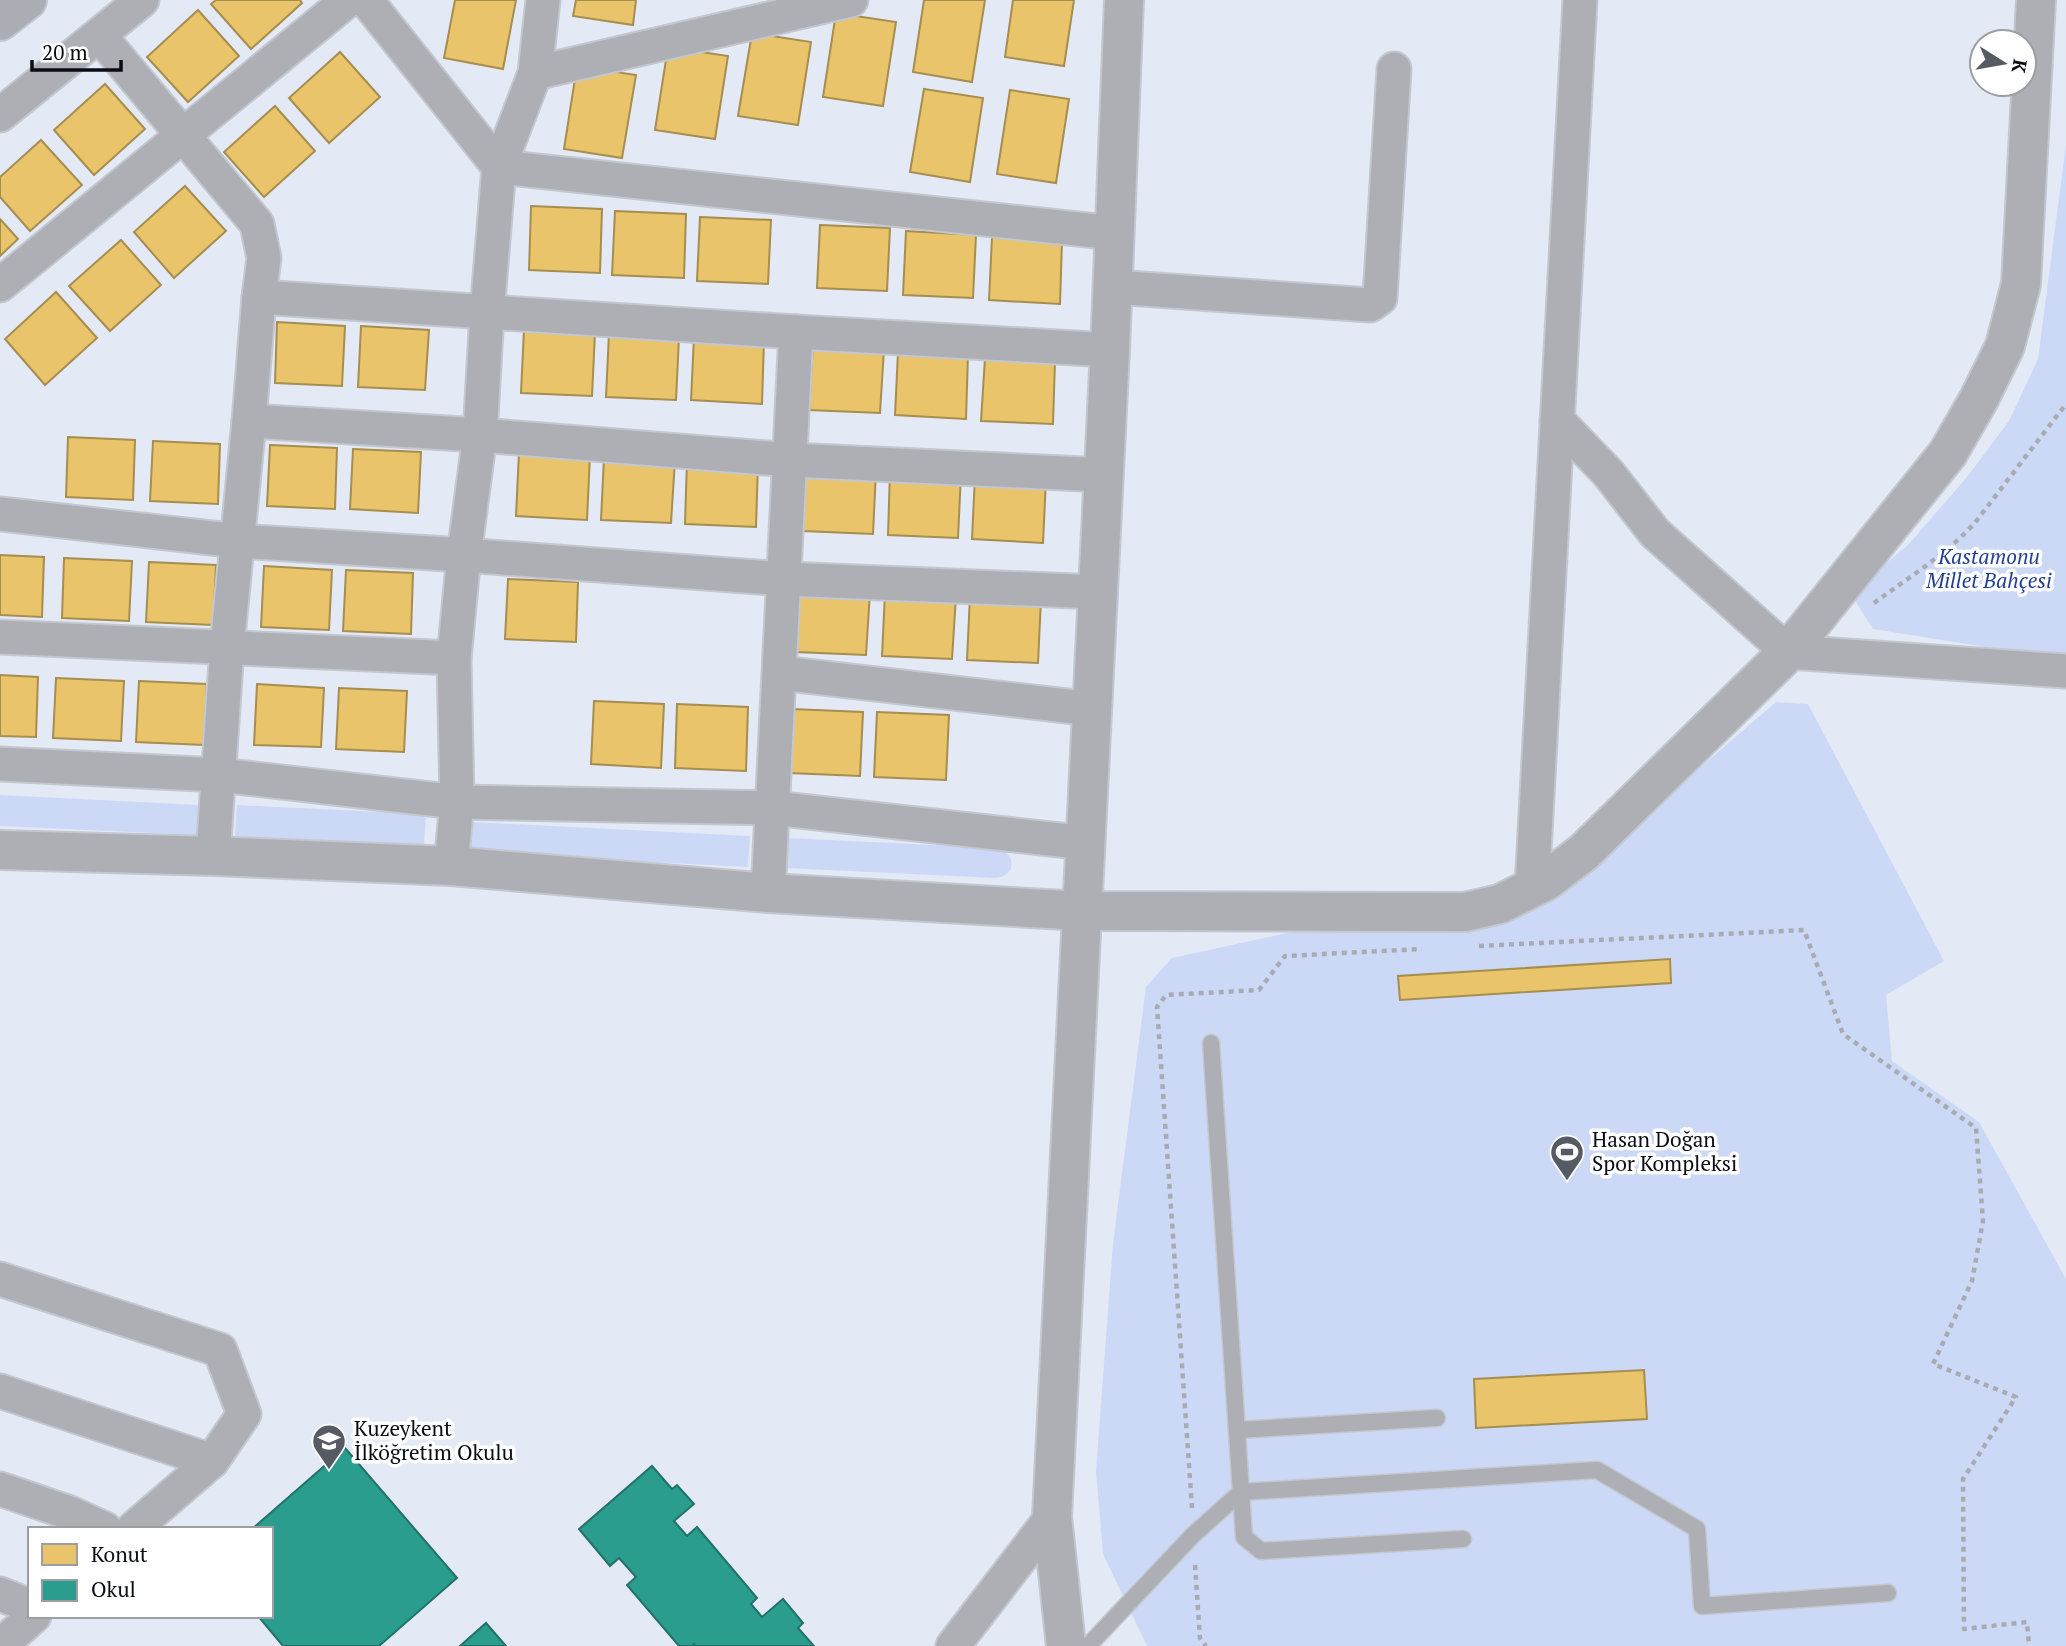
<svg xmlns="http://www.w3.org/2000/svg" width="2066" height="1646" font-family="'PT Serif',serif">
<rect width="100%" height="100%" fill="#e4eaf5"/>
<g fill="#ccd9f6">
<polygon points="2066,144 2066,660 1873,629 1850,593 1907,546 1967,477 2009,421 2038,359"/>
<polygon points="1776,702 1808,704 1944,961 1886,995 1892,1061 1979,1122 2066,1279 2066,1646 1147,1646 1103,1554 1096,1471 1113,1243 1146,987 1172,958 1324,925 1460,932 1517,914 1574,876"/>
<polygon points="0,795 198,805 197,835 0,826"/>
<polygon points="237,805 426,814 424,845 235,836"/>
<polygon points="471,822 750,836 748,867 469,853"/>
<path d="M787 838 997 848C1017 854 1017 876 995 878L785 868Z"/>
</g>
<g fill="#e9c46a" stroke="#a68d50" stroke-width="2">
<polygon points="216,0 300,0 302,3 251,49 211,4"/>
<polygon points="455,0 516,0 503,69 444,58"/>
<polygon points="576,0 636,0 633,25 573,16"/>
<polygon points="924,0 985,0 972,82 913,72"/>
<polygon points="1013,0 1074,0 1064,66 1005,57"/>
<polygon points="198,10 239,56 188,102 147,57"/>
<polygon points="836,13 896,22 883,106 823,97"/>
<polygon points="752,33 811,42 798,125 738,116"/>
<polygon points="668,47 728,56 715,139 655,130"/>
<polygon points="340,52 380,97 329,143 289,98"/>
<polygon points="577,66 636,75 622,158 564,149"/>
<polygon points="105,84 145,129 94,175 54,130"/>
<polygon points="924,89 983,98 970,182 910,172"/>
<polygon points="1010,90 1069,99 1056,183 997,174"/>
<polygon points="275,106 315,151 264,197 224,152"/>
<polygon points="41,140 82,185 30,231 0,197 0,177"/>
<polygon points="185,186 226,231 174,278 134,232"/>
<polygon points="531,206 602,209 600,273 529,270"/>
<polygon points="615,211 686,214 684,278 612,275"/>
<polygon points="700,217 771,220 768,284 697,281"/>
<polygon points="0,219 18,239 0,256"/>
<polygon points="820,225 890,228 887,291 817,288"/>
<polygon points="906,231 976,235 973,298 903,295"/>
<polygon points="992,237 1062,241 1060,304 989,300"/>
<polygon points="121,240 161,285 110,331 69,286"/>
<polygon points="56,292 97,338 45,385 5,339"/>
<polygon points="277,322 345,326 342,386 275,383"/>
<polygon points="361,326 429,330 425,390 358,387"/>
<polygon points="524,329 595,333 592,396 521,393"/>
<polygon points="609,333 679,337 676,400 606,397"/>
<polygon points="694,337 764,340 762,404 691,400"/>
<polygon points="813,346 884,349 880,413 809,410"/>
<polygon points="898,352 968,355 966,419 895,415"/>
<polygon points="985,358 1055,361 1053,424 981,421"/>
<polygon points="68,437 135,440 133,500 66,497"/>
<polygon points="153,441 220,444 218,504 150,501"/>
<polygon points="270,445 337,448 335,509 267,506"/>
<polygon points="353,449 421,452 418,513 350,509"/>
<polygon points="519,452 590,455 587,520 516,516"/>
<polygon points="604,457 675,460 671,523 601,520"/>
<polygon points="687,460 758,463 756,527 685,524"/>
<polygon points="805,467 876,471 873,534 803,531"/>
<polygon points="890,471 961,474 958,538 888,535"/>
<polygon points="975,476 1046,479 1043,543 972,539"/>
<polygon points="0,555 44,557 42,617 0,615"/>
<polygon points="64,558 132,561 129,621 62,618"/>
<polygon points="149,562 216,565 213,625 146,622"/>
<polygon points="264,566 332,570 329,630 261,627"/>
<polygon points="346,570 413,573 411,634 343,631"/>
<polygon points="508,579 578,582 576,642 505,639"/>
<polygon points="800,589 870,592 866,655 796,652"/>
<polygon points="885,593 956,596 952,659 882,656"/>
<polygon points="970,596 1041,599 1038,663 967,660"/>
<polygon points="0,675 38,677 36,737 0,736"/>
<polygon points="56,678 124,681 121,741 53,738"/>
<polygon points="139,681 207,684 204,745 136,742"/>
<polygon points="257,684 324,688 321,747 254,745"/>
<polygon points="339,688 407,691 404,752 336,749"/>
<polygon points="594,701 664,704 661,768 591,764"/>
<polygon points="677,704 748,707 746,771 675,768"/>
<polygon points="792,709 863,712 860,776 789,773"/>
<polygon points="877,712 949,715 946,780 874,777"/>
<polygon points="1670,959 1671,983 1400,1000 1398,976"/>
<polygon points="1644,1370 1647,1419 1476,1428 1474,1379"/>
</g>
<g fill="#2a9d8f" stroke="#20726a" stroke-width="2">
<polygon points="345,1448 457,1578 379,1646 283,1646 258,1616 271,1616 271,1529 252,1529"/>
<polygon points="652,1466 672,1489 677,1485 694,1504 674,1521 687,1536 697,1527 757,1598 751,1604 762,1617 783,1599 803,1623 798,1628 814,1646 695,1646 694,1644 692,1646 679,1646 627,1585 636,1577 619,1558 610,1566 579,1529"/>
<polygon points="486,1623 506,1646 460,1646"/>
</g>
<g fill="none" stroke-linecap="round" stroke-linejoin="round">
<g stroke="#c3c7cf" stroke-width="19">
<g id="service">
<polyline points="1211,1043 1244,1537 1261,1551 1463,1539"/>
<polyline points="1237,1430 1437,1418"/>
<polyline points="1088,1646 1193,1535 1241,1492 1597,1470 1697,1529 1702,1606 1888,1593"/>
</g>
</g>
<g stroke="#c3c7cf" stroke-width="37">
<g id="minor">
<polyline points="366,0 499,167 1115,233"/>
<polyline points="99,35 257,224 264,258 259,297 249,421 227,647 213,856"/>
<polyline points="535,73 851,0"/>
<polyline points="0,115 142,0"/>
<polyline points="0,285 348,0"/>
<polyline points="1113,287 1370,305 1380,298 1394,69"/>
<polyline points="259,297 796,332 1110,350"/>
<polyline points="1557,420 1609,474 1655,533 1788,652 2066,671"/>
<polyline points="249,421 480,435 791,460 1104,475"/>
<polyline points="0,514 238,541 464,555 785,579 1098,592"/>
<polyline points="0,637 454,658"/>
<polyline points="780,673 1093,709"/>
<polyline points="0,764 219,775 457,802 773,808 1086,843"/>
<polyline points="451,866 457,802 454,658 464,555 480,435 487,313 499,167 535,73 543,0"/>
<polyline points="1532,888 1580,0"/>
<polyline points="768,893 796,332"/>
<polyline points="0,1279 220,1350 244,1414 212,1461 133,1529"/>
<polyline points="0,1391 212,1461"/>
<polyline points="0,1489 70,1513 105,1529"/>
<polyline points="0,1594 30,1606"/>
<polyline points="0,1646 34,1616"/>
<polyline points="953,1646 1052,1517"/>
</g>
</g>
<g stroke="#c3c7cf" stroke-width="42">
<g id="tertiary">
<polyline points="0,850 213,856 451,866 768,893 1083,911 1465,912 1500,904 1546,881 1584,852 1788,652 1948,453 1979,399 2005,346 2021,284 2036,0"/>
<polyline points="1066,1646 1052,1517 1110,350 1124,0"/>
</g>
</g>
<g stroke="#c3c7cf" stroke-width="42">
<polyline id="secondary" points="0,21 27,0"/>
</g>
<g stroke="#a8abb1" stroke-width="4.5" stroke-dasharray="5 5" stroke-linecap="butt">
<path d="M1874 603C1908 578 1945 555 1974 524L2066 404"/>
<polyline points="1479,946 1804,930 1843,1034 1976,1128 1983,1221 1972,1281 1933,1364 2016,1397 1963,1479 1964,1629 2027,1622 2029,1646"/>
<polyline points="1192,1508 1157,1007 1166,995 1259,990 1285,956 1422,949"/>
<polyline points="1195,1565 1200,1638 1206,1646"/>
</g>
<use href="#service" stroke="#adafb4" stroke-width="16"/>
<use href="#minor" stroke="#adafb4" stroke-width="33"/>
<use href="#tertiary" stroke="#adafb4" stroke-width="38"/>
<use href="#secondary" stroke="#acaeb5" stroke-width="38"/>
</g>
<defs>
<g id="stadium-pin" transform="scale(1.75)"><path d="M0 17L-7.5 6A9.5 9.5 0 1 1 7.5 6Z" fill="#565a63" stroke="#fff"/><path d="M0-5a6.5 5 0 1 0 0 10a6.5 5 0 1 0 0-10ZM-3.5-1.8h7v3.6h-7Z" fill="#fff"/></g>
<g id="school-pin" transform="scale(1.75)"><path d="M0 17L-7.5 6A9.5 9.5 0 1 1 7.5 6Z" fill="#565a63" stroke="#fff"/><path d="M0-5L7-2L0 1L-7-2ZM-4 1L0 2.5L4 1V4Q0 6-4 4Z" fill="#fff"/></g>
</defs>
<g fill-rule="evenodd">
<use href="#stadium-pin" x="1567" y="1152"/>
<use href="#school-pin" x="329" y="1441"/>
</g>
<g text-anchor="middle" stroke-width="7" stroke-linejoin="round" paint-order="stroke">
<g font-size="21" font-style="italic" fill="#233f92" stroke="#fff">
<text x="1989" y="564">Kastamonu<tspan x="1989" dy="24">Millet Bahçesi</tspan></text>
</g>
<g font-size="21" fill="#090c15" stroke="#fff" text-anchor="start">
<text x="1592" y="1147">Hasan Doğan<tspan x="1592" dy="24">Spor Kompleksi</tspan></text>
<text x="354" y="1436">Kuzeykent<tspan x="354" dy="24">İlköğretim Okulu</tspan></text>
</g>
</g>
<rect x="28" y="1527" width="245" height="91" fill="#ffffff" stroke="#9d9ea1" stroke-width="2"/>
<rect x="42" y="1544" width="35" height="21" fill="#e9c46a" stroke="#9d9ea1" stroke-width="2"/>
<text x="91" y="1562" font-size="21" fill="#090c15">Konut</text>
<rect x="42" y="1580" width="35" height="21" fill="#2a9d8f" stroke="#9d9ea1" stroke-width="2"/>
<text x="91" y="1597" font-size="21" fill="#090c15">Okul</text>
<g transform="translate(2003 63) rotate(101)"><circle r="33" fill="#ffffff" stroke="#9d9ea1" stroke-width="2"/>
<path d="M0-5L12 26L0 18L-12 26Z" fill="#565a63"/>
<text y="-10" font-size="19" font-weight="bold" text-anchor="middle" fill="#090c15">K</text>
</g>
<path d="M32 60v10h89v-10" fill="none" stroke="#090c15" stroke-width="3.5"/>
<text x="42" y="60" font-size="21" fill="#090c15" stroke="#ffffff" stroke-width="5" paint-order="stroke">20 m</text>
</svg>
